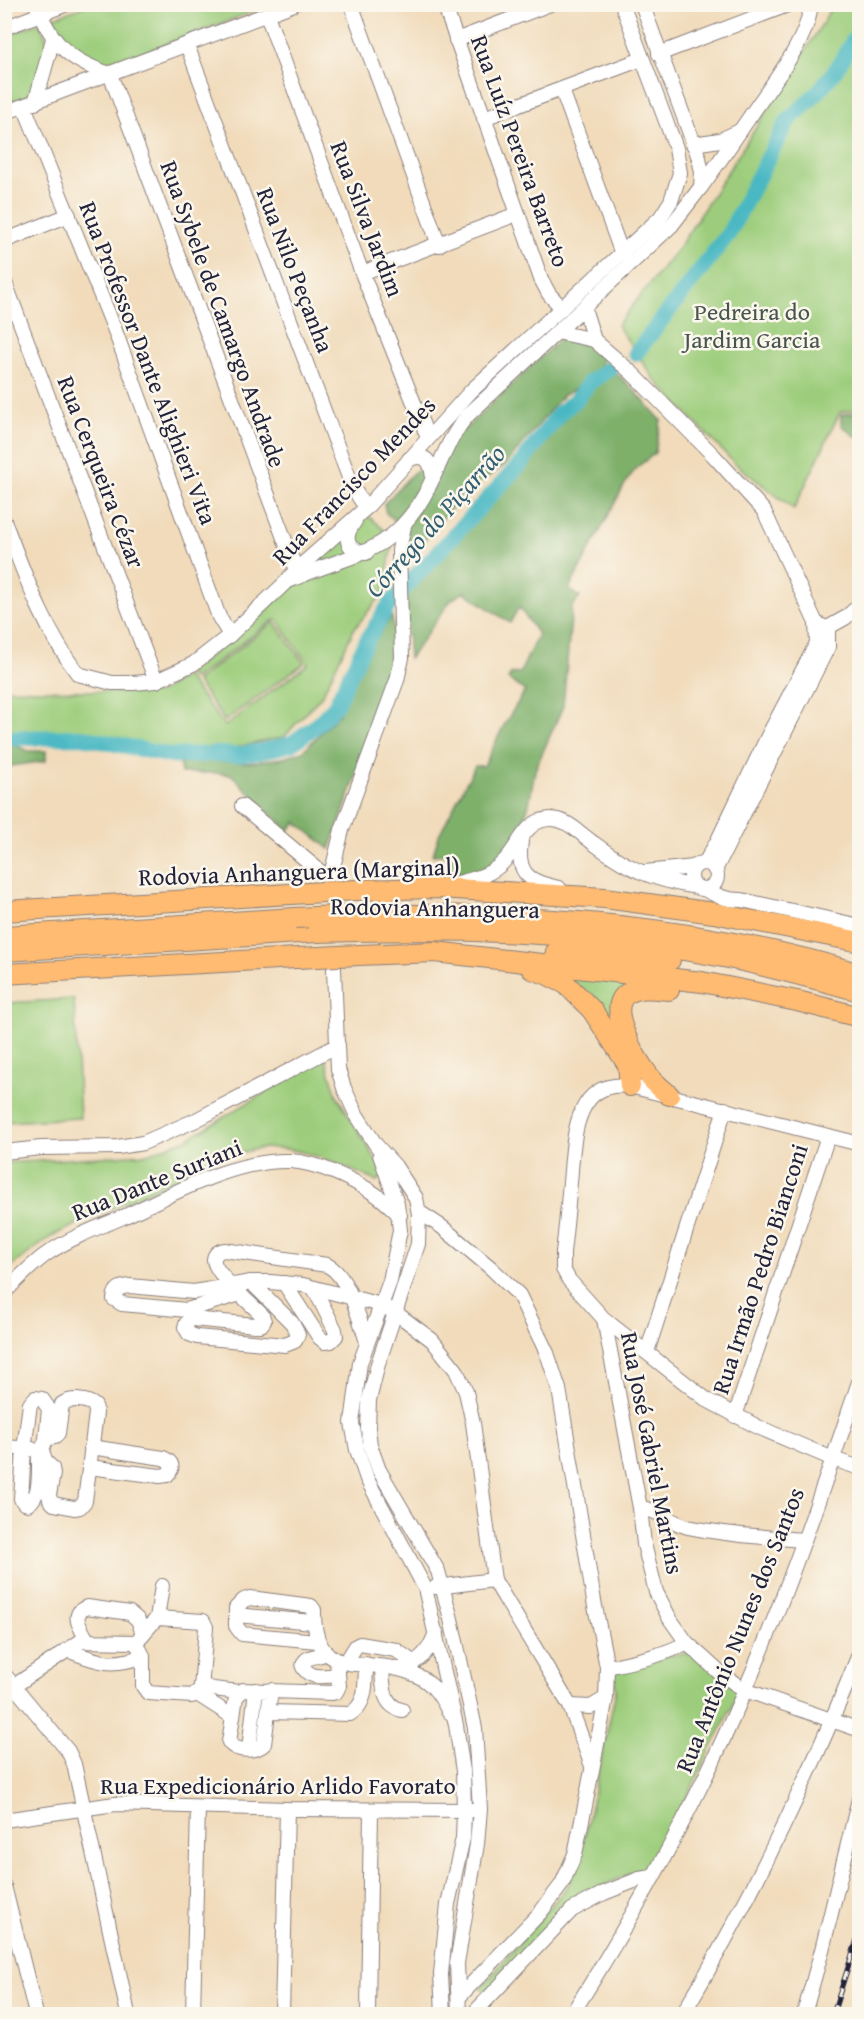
<svg xmlns="http://www.w3.org/2000/svg" width="864" height="2019" font-family="'Gentium Book Plus',serif">
<rect width="100%" height="100%" fill="#fbf7ec"/>
<filter id="ink" filterUnits="userSpaceOnUse"><feTurbulence type="fractalNoise" baseFrequency=".0167" numOctaves="2"/><feDisplacementMap in="SourceGraphic" scale="12" xChannelSelector="R" yChannelSelector="G"/><feConvolveMatrix kernelMatrix="1 2 1 2 8 2 1 2 1" color-interpolation-filters="sRGB"/></filter>
<filter id="wash" filterUnits="userSpaceOnUse"><feTurbulence type="fractalNoise" baseFrequency=".008" numOctaves="4" result="noise"/><feDisplacementMap in="SourceGraphic" scale="24" xChannelSelector="R" yChannelSelector="G"/><feGaussianBlur stdDeviation="1.35" result="paint"/><feColorMatrix in="noise" values="0 0 0 0 0 0 0 0 0 0 0 0 0 0 0 0 0 1.4 0 .05"/><feComposite in="paint" operator="in"/></filter>
<g filter="url(#wash)">
<rect width="100%" height="100%" fill="#f1dbbb"/>
<g fill="#9dcd7b" stroke="#60785b" stroke-width="1.5">
<polygon points="89,5 271,5 107,66 102,66 65,44 52,23 54,17"/>
<polygon points="832,5 859,5 859,409 840,412 794,509 734,463 654,379 617,325 680,246 823,23"/>
<polygon points="39,23 48,42 35,93 5,104 5,36"/>
<polygon points="367,515 383,529 392,544 384,592 354,629 322,695 284,737 229,749 165,750 73,731 5,731 5,689 159,693 186,676 225,726 308,664 277,620 272,621 194,679 188,674 261,613"/>
<polygon points="274,622 304,663 225,721 196,681"/>
<polygon points="558,970 603,975 632,985 623,1039"/>
<polygon points="74,999 80,1118 5,1122 5,1003"/>
<path d="M325 1057 337 1096 382 1170 383 1177 377 1181C344 1167 310 1149 274 1148 257 1147 239 1153 222 1157L52 1236 10 1267 5 1273V1163L147 1154 187 1139Z"/>
<polygon points="692,1652 740,1691 654,1863 587,1893 566,1911 489,1994 481,1988 567,1887 574,1874 582,1848 616,1691 614,1670 629,1662"/>
</g>
<g fill="#7eb06b" stroke="#506953" stroke-width="1.5">
<polygon points="560,339 587,344 603,356 601,365 577,388 563,395 506,464 462,495 407,561 407,540 392,518 386,513 384,504 413,473 434,458"/>
<polygon points="614,371 632,388 661,420 655,453 636,468 625,484 569,589 580,597 572,607 563,706 535,770 529,804 519,834 495,864 474,873 434,874 445,869 449,854 433,855 439,835 475,766 484,766 504,725 525,691 508,679 511,674 520,673 538,634 519,607 510,623 464,592 451,600 409,659 405,595 521,471 590,389"/>
<polygon points="859,412 860,412 859,439 841,425 841,415"/>
<polygon points="392,616 396,651 392,676 330,849 296,822 287,832 280,822 274,818 232,775 217,773 181,773 179,759 247,763 283,758 303,751 339,714 369,649"/>
<polygon points="5,744 17,746 28,751 46,751 46,761 5,767"/>
</g>
<g fill="none" stroke-linecap="round" stroke-linejoin="round">
<g stroke="#49b8c3" stroke-width="16">
<polyline points="636,353 729,233 787,122 817,93 835,71 860,30"/>
<polyline points="4,738 82,737 172,756 216,754 237,755 264,751 291,744 317,725 335,706 366,642 389,605 522,462 560,413 577,399 589,383 610,368"/>
</g>
</g>
</g>
<g filter="url(#ink)">
<g fill="none" stroke-linecap="round" stroke-linejoin="round">
<polyline stroke="#c8b6a1" stroke-width="14" stroke-dasharray="14 7" stroke-linecap="butt" points="329,885 334,964"/>
<g stroke="#8a7e7b" stroke-width="16">
<g id="minor">
<path d="M36 4C52 44 69 61 110 74L296 570"/>
<polyline points="351,4 439,245"/>
<polyline points="444,4 541,279 549,294 562,308"/>
<polyline points="267,15 362,273 428,438"/>
<polyline points="4,28 67,4"/>
<polyline points="456,40 550,4"/>
<polyline points="187,45 353,488 366,508"/>
<polyline points="659,54 790,4"/>
<polyline points="562,90 622,254"/>
<polyline points="35,103 53,39"/>
<polyline points="24,106 114,328 219,617 230,635"/>
<polyline points="4,113 294,4"/>
<polyline points="484,118 642,59"/>
<polyline points="693,144 720,140 740,131"/>
<path d="M701 187C718 164 733 141 749 118 768 89 807 42 810 9L805 4"/>
<polyline points="4,241 69,215"/>
<polyline points="362,273 517,214"/>
<polyline points="4,280 156,681"/>
<polyline points="584,308 594,340"/>
<polyline points="557,332 594,340 632,373 714,456 764,511 816,623 817,643 768,736 718,840 705,863"/>
<path d="M409 459C426 453 431 461 433 478"/>
<path d="M4 521C25 575 43 628 78 674L112 683H133L156 681 193 664 230 635 284 584 296 570 366 508 471 391 660 218 671 201 680 173 676 148 622 4"/>
<path d="M355 521C343 537 345 550 366 553"/>
<path d="M291 580C349 553 388 558 424 496 439 469 447 439 468 415L671 226 701 187 702 172 699 158 642 4"/>
<polyline points="820,632 845,618 860,605"/>
<polyline points="242,806 329,879"/>
<path d="M521 842C516 874 529 882 559 888"/>
<circle cx="704" cy="876" r="13"/>
<polyline points="715,870 828,647 828,629 816,623"/>
<polyline points="645,872 694,867"/>
<polyline points="329,883 342,830 397,680 402,658 399,550 404,526"/>
<path d="M454 884C475 879 493 875 507 858 517 847 525 826 540 821 561 813 576 830 592 842 603 850 615 859 627 865 649 877 672 883 697 887"/>
<path d="M704 889C717 896 727 900 742 900L860 926"/>
<polyline points="334,969 338,1069 344,1088 356,1114 376,1145 395,1166 416,1198 419,1214 418,1244 378,1364 369,1400 368,1428 370,1445 379,1470 438,1571 451,1619 475,1728 480,1809 477,1844 457,1963 459,2014"/>
<path d="M860 1144 630 1086C572 1079 574 1142 570 1182 568 1205 566 1228 563 1252V1269L569 1280 604 1319 707 1400 758 1427 833 1459 860 1468"/>
<polyline points="4,1152 41,1148 118,1147 143,1143 196,1120 338,1045"/>
<polyline points="380,1155 397,1204 400,1230 390,1281 360,1363 352,1423 357,1450 367,1479 425,1588 456,1725 463,1771 464,1810 463,1838 448,1904 441,1974 443,2014"/>
<polyline points="419,1212 442,1227 491,1268 519,1295 547,1353 559,1389 594,1601 607,1667 606,1698 585,1806 575,1854 562,1884 540,1913 459,1997"/>
<path d="M251 1282 292 1323 298 1334 295 1341 285 1345 197 1337 189 1334 185 1327 187 1322 192 1319 255 1325H261L264 1321 262 1315C253 1306 212 1271 214 1259 215 1253 219 1251 224 1250L327 1265C349 1276 359 1319 367 1342"/>
<polyline points="284,1283 319,1337 325,1342 331,1341 336,1336 335,1330 314,1288"/>
<path d="M4 1293C18 1279 32 1264 48 1253 72 1237 97 1228 123 1217 173 1194 234 1159 291 1161 319 1163 352 1179 375 1194 384 1200 392 1208 400 1215"/>
<path d="M240 1294 187 1310 122 1304 114 1299C115 1288 121 1287 130 1286L194 1292 251 1282H270L303 1285 381 1305 396 1313 432 1340 456 1370 466 1392 473 1423 494 1580 570 1706 592 1766"/>
<polyline points="604,1319 640,1508 644,1544 656,1592 670,1619 687,1643 722,1675 745,1690 860,1730"/>
<polyline points="647,1352 725,1109"/>
<polyline points="735,1416 828,1136"/>
<polyline points="4,1447 32,1449"/>
<path d="M39 1450C38 1465 43 1495 28 1504L24 1503 21 1499 24 1449 30 1404 35 1398 42 1399 49 1409 46 1439 42 1450 45 1461 52 1468 53 1474 49 1495 50 1500 54 1504 74 1508 80 1507 85 1501 96 1413 95 1406C87 1399 71 1398 62 1404L58 1433 55 1437 46 1439"/>
<path d="M89 1467 160 1476 167 1475C174 1468 173 1462 163 1458L91 1447"/>
<polyline points="4,1473 8,1447"/>
<path d="M640 1508C658 1509 671 1523 688 1527 726 1535 765 1537 804 1540"/>
<polyline points="436,1587 494,1580"/>
<polyline points="236,1615 313,1622"/>
<polygon points="157,1618 203,1621 206,1627 201,1689 192,1696 148,1693 143,1686 143,1656 136,1642"/>
<polyline points="157,1618 162,1586"/>
<path d="M88 1641C81 1629 69 1614 87 1607L130 1613 138 1620 143 1634"/>
<path d="M317 1641 242 1634 236 1626V1608L244 1600 250 1598 311 1606 314 1610C313 1686 370 1653 416 1675 433 1683 441 1696 449 1712"/>
<path d="M67 1650C98 1662 111 1668 143 1656"/>
<path d="M327 1653C318 1658 304 1654 303 1667 311 1680 324 1676 337 1675"/>
<polyline points="346,1662 356,1646 360,1644 396,1650 414,1663"/>
<path d="M406 1665C423 1661 431 1647 436 1632"/>
<path d="M382 1667C383 1684 382 1706 402 1710"/>
<path d="M607 1667C635 1661 662 1656 687 1643"/>
<polyline points="4,1674 68,1751 74,1764 128,2014"/>
<polyline points="201,1685 213,1689 239,1692"/>
<polyline points="14,1686 81,1641 136,1642"/>
<path d="M271 1690 264 1744C256 1752 235 1752 229 1742L236 1697 243 1690 332 1693 336 1692 339 1686 337 1661"/>
<polyline points="197,1694 233,1717"/>
<polyline points="570,1706 591,1707 606,1698"/>
<path d="M269 1712 350 1714C368 1703 365 1683 366 1664"/>
<polyline points="249,1749 256,1690"/>
<polyline points="4,1820 115,1804 287,1809 472,1810"/>
<polyline points="4,1886 36,2014"/>
<polyline points="193,2014 198,1807"/>
<polyline points="282,2014 287,1809"/>
<polyline points="368,2014 371,1810"/>
<polyline points="473,2014 572,1910 604,1893 639,1879 653,1877"/>
<path d="M572 2014C637 1911 697 1803 745 1690 789 1588 825 1483 860 1379"/>
<path d="M683 2014C752 1897 809 1779 860 1652"/>
<polyline points="804,2014 822,1950 860,1795"/>
</g>
</g>
<g stroke="#8a7e7b" stroke-width="22">
<g id="highway">
<polyline points="356,890 438,888 605,898 714,913 860,942"/>
<polyline points="4,911 291,894"/>
<path d="M356 915C526 913 697 924 860 974"/>
<path d="M357 931C477 928 600 933 718 956 766 965 813 978 860 991"/>
<polyline points="4,936 295,918"/>
<polyline points="4,951 317,932"/>
<polyline points="556,952 670,960"/>
<polyline points="359,955 435,952 702,982 797,1001 860,1017"/>
<polyline points="532,969 546,974 566,984 592,1010 628,1065 630,1086"/>
<polyline points="4,974 297,958"/>
<path d="M669 1095C662 1089 654 1083 649 1076 637 1060 604 1008 628 993 641 986 656 989 669 990"/>
</g>
</g>
<use href="#minor" stroke="#fff" stroke-width="14"/>
<use href="#highway" stroke="#febb71" stroke-width="20"/>
<g stroke="#22223b" stroke-width="5">
<polyline id="rail" points="833,2014 860,1930"/>
</g>
<use href="#rail" stroke="#fbf7ec" stroke-width="3" stroke-dasharray="9" stroke-linecap="butt"/>
<g stroke="#8a7e7b" stroke-width="22" stroke-linecap="butt">
<g id="highway-bridge">
<polyline points="291,894 356,890"/>
<polyline points="295,918 356,915"/>
<polyline points="317,932 357,931"/>
<polyline points="297,958 359,955"/>
</g>
</g>
<use href="#highway-bridge" stroke="#febb71" stroke-width="20"/>
</g>
</g>
<g text-anchor="middle" stroke-width="5" stroke-linejoin="round" paint-order="stroke">
<g font-size="24" fill="#22223b" stroke="#fbf7ec">
<text transform="translate(520 151) rotate(70)" y="8">Rua Luíz Pereira Barreto</text>
<text transform="translate(367 219) rotate(69)" y="8">Rua Silva Jardim</text>
<text transform="translate(295 270) rotate(69)" y="8">Rua Nilo Peçanha</text>
<text transform="translate(223 314) rotate(70)" y="8">Rua Sybele de Camargo Andrade</text>
<text transform="translate(148 363) rotate(69)" y="8">Rua Professor Dante Alighieri Vita</text>
<text transform="translate(101 472) rotate(69)" y="8">Rua Cerqueira Cézar</text>
<text transform="translate(354 481) rotate(-46)" y="8">Rua Francisco Mendes</text>
<text transform="translate(299 872) rotate(-2)" y="8">Rodovia Anhanguera (Marginal)</text>
<text transform="translate(435 908) rotate(1)" y="8">Rodovia Anhanguera</text>
<text transform="translate(157 1180) rotate(-22)" y="8">Rua Dante Suriani</text>
<text transform="translate(760 1269) rotate(-72)" y="8">Rua Irmão Pedro Bianconi</text>
<text transform="translate(652 1453) rotate(79)" y="8">Rua José Gabriel Martins</text>
<text transform="translate(740 1630) rotate(-68)" y="8">Rua Antônio Nunes dos Santos</text>
<text x="278" y="1794">Rua Expedicionário Arlido Favorato</text>
</g>
<g font-size="24" fill="#47554e" stroke="#fbf7ec">
<text x="752" y="320">Pedreira do<tspan x="752" dy="28">Jardim Garcia</tspan></text>
</g>
<g font-size="26" font-style="italic" fill="#325e71" stroke="#fbf7ec">
<text transform="translate(435 521) rotate(-48)" y="9">Córrego do Piçarrão</text>
</g>
</g>
<rect width="864" height="2019" fill="none" stroke="#fbf7ec" stroke-width="24"/>
</svg>
